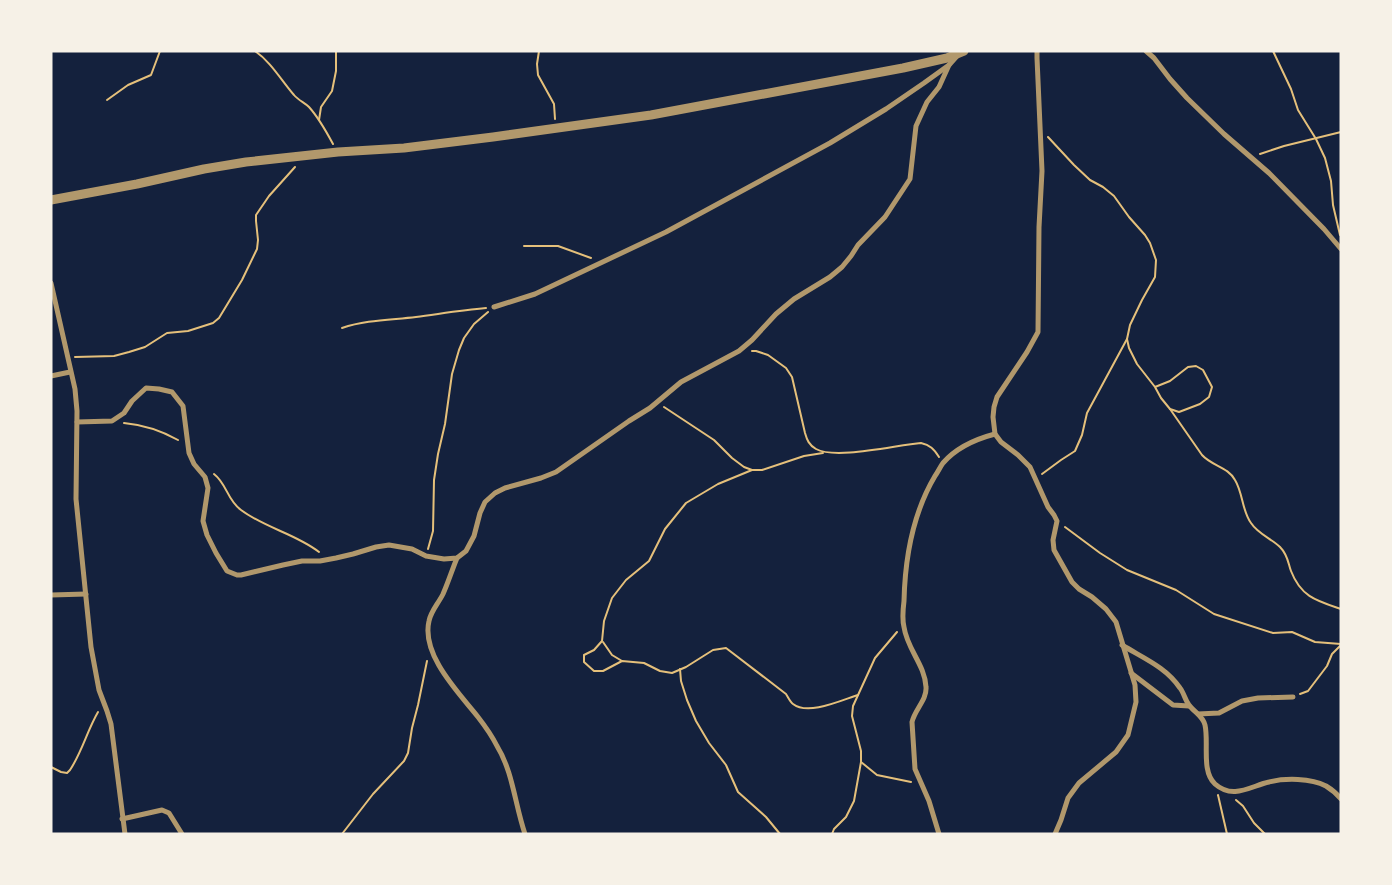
<svg xmlns="http://www.w3.org/2000/svg" width="1392" height="885" font-family="Jost,sans-serif">
<rect width="100%" height="100%" fill="#14213d"/>
<g fill="none" stroke-linecap="round" stroke-linejoin="round">
<g stroke="#e5c07b" stroke-width="2">
<path d="M255 51C271 62 281 80 294 95 298 100 305 103 309 107 319 118 326 131 333 144"/>
<polyline points="539,51 537,64 538,75 554,104 555,119"/>
<polyline points="1273,51 1291,89 1298,110 1316,139 1325,158 1331,181 1333,205 1340,235"/>
<polyline points="107,100 128,85 151,75 160,51"/>
<polyline points="319,120 321,107 332,91 336,71 336,51"/>
<polyline points="1048,137 1074,165 1090,180 1103,187 1114,196 1129,217 1145,235 1150,243 1156,260 1155,277 1142,300 1130,325 1127,339 1129,348 1137,364 1155,387 1161,398 1170,409 1179,412 1200,404 1209,397 1212,387 1203,370 1196,366 1188,367 1170,381 1155,387"/>
<polyline points="1260,154 1284,146 1341,132"/>
<polyline points="524,246 558,246 591,258"/>
<path d="M342 328C366 320 390 320 416 317 439 314 462 310 486 308"/>
<path d="M752 351H756L768 355 786 368 792 377 805 433C807 440 809 445 816 449 836 460 896 445 921 443 930 445 934 449 939 457"/>
<polyline points="75,357 114,356 129,352 145,347 167,333 188,331 213,323 219,318 242,280 257,249 258,240 256,221 256,215 269,196 295,167"/>
<polyline points="664,407 714,440 732,458 744,467 752,470 762,470 804,456 823,453"/>
<path d="M1170 409 1202 455C1212 466 1228 467 1235 480 1243 493 1242 511 1251 523 1258 534 1272 539 1280 547 1288 555 1288 563 1291 571 1301 597 1317 601 1341 609"/>
<path d="M124 423C145 425 160 430 178 440"/>
<path d="M752 470 718 484 686 503 665 529 649 561 626 580 612 598 604 621 602 641 594 650 584 655V662L594 671H603L622 661 644 663 660 671 672 673 686 667 713 650 726 648 786 694C788 697 790 702 793 704 808 716 842 700 858 695"/>
<path d="M214 474C227 484 227 500 241 510 265 528 296 534 319 552"/>
<polyline points="1042,474 1061,460 1075,451 1082,435 1087,413 1127,339"/>
<polyline points="1065,527 1100,553 1127,570 1176,590 1214,614 1273,633 1292,632 1315,642 1341,644"/>
<polyline points="428,549 433,531 434,480 438,454 445,424 452,374 459,350 464,338 474,324 488,312"/>
<polyline points="603,642 612,655 622,661"/>
<polyline points="680,669 681,681 687,700 696,721 709,743 726,765 738,792 766,817 780,834"/>
<polyline points="1300,694 1308,691 1327,666 1332,654 1341,645"/>
<polyline points="861,762 877,775 911,782"/>
<path d="M51 767 61 772 67 773 70 770C82 752 87 731 98 712"/>
<polyline points="1218,795 1227,834"/>
<polyline points="1236,800 1243,806 1254,823 1265,834"/>
<polyline points="342,834 373,794 404,761 408,753 412,728 418,705 427,661"/>
<polyline points="832,834 834,829 846,817 854,801 861,762 861,751 852,716 853,706 875,658 897,632"/>
</g>
<g stroke="#b1986c" stroke-width="5">
<polyline points="1037,51 1037,58 1042,171 1039,227 1038,332 1027,352 997,397 994,407 993,417 995,434 1001,442 1018,455 1030,467 1048,507 1054,515 1057,521 1053,540 1054,550 1072,582 1079,589 1092,597 1106,609 1116,622 1135,685 1136,702 1128,735 1116,752 1079,783 1068,798 1061,820 1055,834"/>
<polyline points="1146,51 1154,58 1170,79 1187,98 1224,134 1269,173 1324,229 1341,249"/>
<polyline points="51,283 75,389 77,411 76,499 91,647 99,690 107,711 111,724 125,834"/>
<polyline points="494,307 535,294 666,232 830,143 886,109 924,83 949,65 957,56"/>
<polyline points="51,376 70,372"/>
<polyline points="77,422 112,421 124,413 132,401 146,388 159,389 172,392 183,406 189,453 194,464 205,477 208,488 203,521 207,535 216,553 227,571 237,575 241,575 283,565 302,561 320,561 336,558 353,554 376,547 389,545 412,549 426,556 444,559 457,558 466,551 474,536 480,513 485,502 495,493 505,488 541,478 556,472 629,421 650,408 681,382 739,351 752,340 776,314 794,299 830,277 842,267 851,256 858,245 885,217 910,179 916,126 927,102 939,87 949,65"/>
<path d="M457 558C452 570 448 583 443 594 438 604 431 611 429 621 421 655 459 693 478 717 485 726 492 736 497 746 513 772 515 805 525 834"/>
<polyline points="51,595 86,594"/>
<path d="M1122 645C1143 658 1166 667 1180 688 1184 693 1185 700 1189 705 1194 712 1203 716 1205 725 1209 743 1201 771 1215 784 1233 800 1251 786 1269 782 1285 778 1311 778 1326 786 1331 789 1337 794 1341 799"/>
<polyline points="1131,673 1173,705 1189,706"/>
<polyline points="1198,714 1219,713 1242,701 1258,698 1293,697"/>
<polyline points="122,819 162,810 169,813 182,834"/>
<path d="M939 834 929 801 915 769 912 722C915 709 927 700 926 687 925 665 907 649 904 627 902 619 903 609 904 601 905 558 913 513 935 476 938 472 940 467 943 463 956 448 976 439 995 434"/>
</g>
<polyline stroke="#b1986c" stroke-width="9" points="51,200 137,184 204,169 246,162 338,152 404,148 493,137 651,115 903,68 947,58 964,51"/>
</g>
<rect width="1392" height="885" fill="none" stroke="#f6f1e7" stroke-width="105"/>
</svg>
